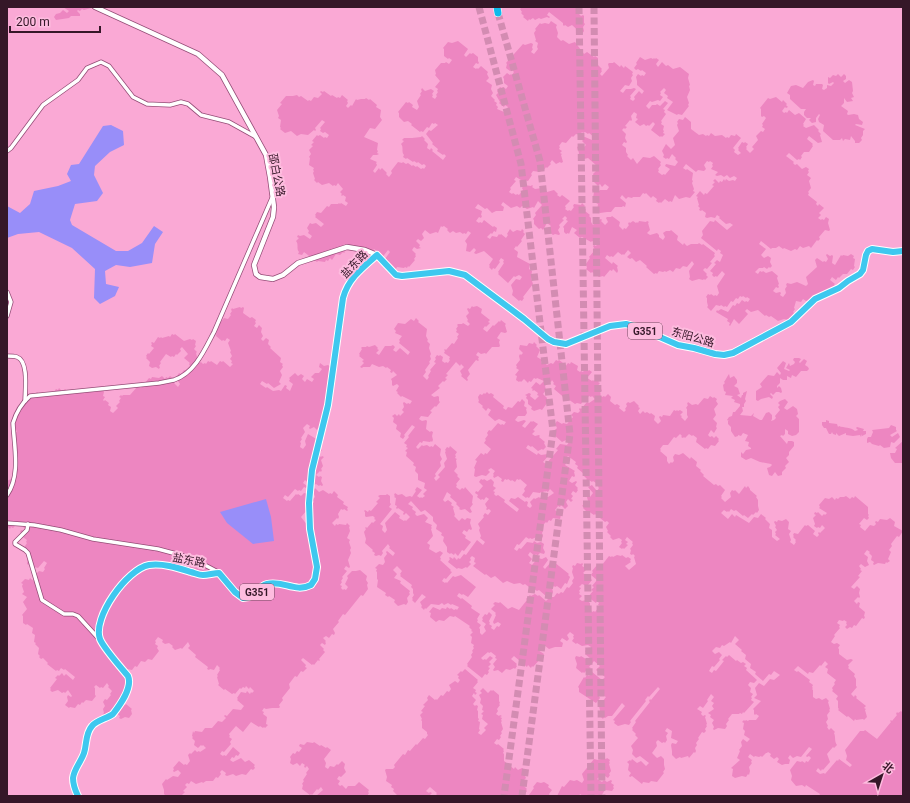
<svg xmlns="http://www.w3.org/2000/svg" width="910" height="803" font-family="Roboto,'Noto Sans SC',sans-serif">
<rect width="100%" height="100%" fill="#faa9d5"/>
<g fill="#ed86c1">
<polygon points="63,7 91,7 91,8 84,10 82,9 80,11 78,10 77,11 80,14 80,16 71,16 69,18 56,20 54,17 56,14 60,13 63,10 67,13 69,11"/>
<polygon points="520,7 582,7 581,8 582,10 579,14 581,16 583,15 584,16 584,23 585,24 583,27 584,31 582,34 572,25 568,27 565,25 564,26 563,25 563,23 549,12 547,15 550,17 549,18 547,17 541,19 539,18 535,20 533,18 530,20 529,19 528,21 523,17 524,16 521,13 522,12 520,9 521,8"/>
<path d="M551 21 557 25 556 27 558 33 557 37 561 41 563 40 569 44 575 42 584 54 587 52 594 57 595 56 598 58V65L602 69 601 70 602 71 600 74 602 76 609 68 608 64 609 63H613L614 62 620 67 621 65 624 68 625 66 633 72 632 74 633 75 631 78 632 81 629 86 625 85 620 91 623 93 626 89H631L634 88 636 89 630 96 631 97 630 99 633 101 635 99 634 97 639 91 642 94 644 91 637 85V81L636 77 638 74 641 76 642 75 644 76 646 73 642 70 641 71 638 69 636 70 634 68 637 64 636 63 640 57 645 60 651 58 653 59 654 58 655 59 656 58 659 60 656 64 658 67 662 62 666 66 668 65 673 69 680 67 689 74 688 78 690 85 689 86 690 90 687 97 689 103 688 105 689 106 682 115 678 114 677 115 667 110 673 102 667 98 668 96 664 93 666 90 664 88 660 92 661 93 660 95 663 97 660 101 658 100 652 102 650 101 646 106 649 109 652 105H656L657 104 660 106 665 101 668 103 663 109 665 110 664 112 666 114 661 121 662 122 661 124 664 126 663 130 664 131 663 133 665 134 662 137 661 136 660 137 651 130 655 124 653 122 649 126 648 125 646 126 644 124 640 126 635 122 638 119 636 118 637 114 634 112 631 116 632 120 631 121 630 120 625 126 627 127 625 129 624 128 622 130 626 134 625 138 627 142 626 143 624 142 622 145 626 148V152L628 155 627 156 631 160 633 158 637 164 643 157 650 158 654 156 661 162 660 164 661 165 658 169 659 170 658 172 662 175 664 174 665 175 670 169 665 166 666 164 675 166 678 162 675 159 676 158 672 154 669 159 667 158 666 159 663 157 664 155 662 151 666 144 671 149 675 145 673 138 679 131 677 125 678 123 677 122 679 119 683 120 685 117 691 122V129L699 135 703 134 706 136 707 135 709 136 711 133 715 136 722 135 726 138 727 137 729 138 731 135 735 136 736 134 741 138 733 148 735 150 734 152 738 155 741 153 738 150 739 149 738 148 742 142 744 143 745 142 748 144 746 147 747 148 746 149 750 153 754 149 752 147 758 140 756 136 761 131 763 132 765 129 762 127 763 125 762 124 766 118 764 116 762 117 761 116V109L760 108 768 98 770 99 776 97 782 102 783 100 787 104 786 105 788 107 786 108 785 107 782 111 784 113 786 112 787 113 789 110 795 115 799 113 806 119 803 124 804 125 803 126 806 128 814 125 819 130 818 131 821 134 820 135 822 142 818 143 809 136 807 139 813 144 812 145 813 146 809 152H804L801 156 802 157 800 160 799 159 797 160 789 153 786 156 794 162 793 163 795 165 797 164 802 169 806 167 809 169 808 171 809 172 807 175 811 178 809 181 811 188 808 192 809 193 808 195 817 202 816 204 818 206 819 204 824 208 819 213 821 215 818 218 821 220 822 219 824 220 826 217 829 219 828 223 830 230 829 231 825 230 819 237 820 239 818 241 817 240 811 248 809 246 803 248 800 246 797 250 795 249 791 251 784 248 783 249 779 246 776 248H772L771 249 761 241 759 244 766 249 761 255 764 258 768 256 771 258 770 262 772 266 770 268 769 267 767 269 764 267 763 268H759L755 272 758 274 760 271 762 272 763 271 766 273 772 271 778 276 777 278 779 284 778 285 779 287 778 288 776 287 773 291 776 293 780 292 781 293 780 295 783 297 786 293 785 289 787 286 786 285 787 283 791 284 797 282 806 286 808 284 806 277 817 267 815 260 817 258 823 262 824 261 826 262 828 259 826 255 827 254 830 256 832 255 833 256 832 263 835 265 841 255 842 256 843 255 848 256 851 254 854 256 853 258 855 259 854 266 855 267 853 270 851 269 847 274H843L839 278 838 277 836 280 832 277 830 280 835 284 834 285 835 286 828 295 811 301 810 300 806 301 803 299 801 302 796 301 794 308 795 309 793 312 794 313 788 320 784 319 778 321 771 316 769 317 766 315 765 316 758 310 751 312 747 309 745 311 748 314 739 324 734 319 730 326 729 325 730 323 727 321 728 319 716 312 717 310 718 311 721 309 728 312 733 305 735 306 737 303 739 304 742 300 745 302 746 301 748 302 750 299 747 297 746 298 743 296 742 297 740 296 738 299 736 298 733 302 731 301 727 307 725 306 724 307 721 305 720 306 716 305 711 311 707 307 708 306 707 302V298L706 297 708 294 710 295 711 294 714 296 715 295 717 296 719 293 717 286 725 274 722 271 717 277 716 276 714 277 712 275 713 273 710 271 716 264 714 263 717 260 720 262 723 255 720 253 721 251 718 249 717 251 701 238 703 235 702 231 710 221 714 222 715 220 727 230 733 225 730 223 726 224 719 218 720 217 717 215 715 218 711 217 707 218 705 217 706 213 702 210 701 211 699 210 700 208 698 206 699 205 697 198 698 197 696 196 700 191 704 195 705 193 707 194 714 186 712 185 715 182 713 181 715 179 719 183 720 181 722 182 724 179 725 181 726 179 729 181 733 180 735 181 737 178 734 176 730 178 727 175 724 177 721 175 717 176 715 175 718 172 711 169 713 166 712 165 713 163 710 161 709 162 707 161 704 165 706 169 704 171 698 170 696 172 686 164 683 168 686 170 687 169 693 173 692 180 693 181 692 183 694 189 693 191 695 192 690 198 686 197 679 199 675 195 672 202 670 201 669 202 665 199 661 203 660 202 659 203 656 201 657 199 653 196 651 198 646 193 645 194 643 193 640 197H633L632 198 628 197 626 199 622 195 620 198 626 203 625 207 623 206 622 207H615L611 212H607L600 213 597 211 598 204 596 203 599 200 596 198 595 199 593 198 594 192 592 190 595 187 599 191 600 190H607L609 187 605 184 602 187 600 184 598 186 594 182 595 178 593 174 597 170 595 169 597 166 588 158 584 159 581 157 580 159 578 157 579 153 577 147 581 145 584 147 586 145 582 141 583 140 581 138 585 137 592 140 594 137 589 133 588 134 585 132 583 133 582 132 580 135 576 134 573 137 572 136 566 143 562 142 559 146 560 147 559 149 562 151 560 153 562 154 561 155 563 162 561 163 560 162 556 164 552 160 550 163 551 164 547 168 546 167 544 170 542 169 540 172 533 171 531 174 532 175 528 181 523 180 521 183 520 182 521 180 516 177 514 180 516 181 510 188 511 189 509 192 512 194 513 193 516 195 517 194 519 195 523 190 522 188 524 185 531 186 532 185 533 186 532 187 535 189 542 188 547 192 554 190 558 194 557 195 560 197 562 195 570 201 565 206 566 208 565 209 568 211 569 210 571 211 574 207 573 206 574 204 581 205 582 203 585 206 584 207 586 210 585 211 590 215 589 216 591 218V222L593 225 598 219 599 220 601 219 602 220 601 221 605 225 608 222 606 218 607 217H611L612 216 620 222 619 226 623 230 624 228 626 229 629 225 628 224 629 222 630 223 633 221 636 223 637 222 638 223 639 221 646 222 647 221 649 222 648 223 650 230 647 233 650 235 657 233 659 235V237L663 240 665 237 663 233 666 231H670L671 230 678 236 677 240 683 245 684 243 687 246 691 244H698L699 243 702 245 703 244 715 253 714 255 715 256 710 262 712 263 707 269 705 268 703 270 707 274 706 275 708 277 705 280 704 279 703 280 699 279 692 281 689 279 690 277 689 271 694 264 692 261 687 267 683 266 680 269 676 268 673 272 670 270 666 272 665 271 663 272 659 271 657 274 656 273 654 274 646 267 647 266 640 260 636 262 632 258 630 259 627 257 631 253 628 250 624 255 623 254 622 255 618 252 613 257 611 256 610 257 607 255 605 258 612 264 613 262 618 266 617 267 618 271 617 273 613 269 612 271 610 270 604 277 603 276 599 277 592 272 591 273 586 269 587 268 586 264 590 258 589 257 595 250 593 246 594 245 596 246 600 240 597 238 594 242 592 241 591 242 582 237 580 238 574 233 577 230 572 227 569 234 568 233 566 234 564 232V228L563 227 568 221 566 220 567 218 565 216 562 219 564 220 559 225 560 227 558 230 560 234 559 235 555 234 553 235 548 231 551 226 547 223 543 230 541 228 539 229 534 224V220L533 219 536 215 535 213 542 205 538 201 534 208 533 207 527 209 522 206 520 208 517 206 511 208 503 202 501 205 504 207 503 211H496L492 213 487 208 485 209 478 204 475 208 482 211 481 215 482 216 481 218 479 217 476 221 479 223 480 222 482 223 484 220 493 227 494 226 497 228 496 232 494 231 492 234 491 233 487 237 490 239 492 236 497 237 499 234 500 235 501 234 506 238 508 235 507 234 510 229 513 232 517 230 521 231 522 229 524 231 523 232 525 234 521 240 522 241 517 247 516 246 514 249 518 252 517 257 530 264 529 269 532 271 531 278 533 284 523 297 524 298 522 301 520 300 519 301 512 295 513 291 511 285 516 279 520 280 522 277 519 275 515 277 514 276 508 283 498 274 499 273 498 272 504 263 503 262 504 260 501 258 499 261 500 262 495 269 493 268 492 270 489 267 490 266 489 265 493 259 484 251 476 254 474 253 476 250 474 248 470 252 466 251 467 244 465 241 471 233 468 231 466 234 464 233 463 234 460 232 456 233 453 231 450 233 447 230 448 229 444 226 442 227 441 226 438 233 436 232 430 234 425 230 422 234 424 238 421 241 418 239 416 241 420 245 419 247 421 248 417 249 414 247 412 250 416 254 415 255 416 256 414 259 415 260 409 267 408 266 407 268 405 267 404 268 397 267 396 269 385 259 390 252 388 250 381 259 375 254 377 251 374 249 371 253 350 248 345 244 342 246 345 252 344 253 343 252 340 255 336 254 332 260 330 258 328 261 326 260 325 262 318 261 317 262 304 252 302 255 298 254 299 252C296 249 299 244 296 241L299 238 297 237 298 235 300 236 304 235 310 239 312 236 308 233 309 231 307 228 310 223 312 224 316 223 321 227 324 224 315 217 316 216 315 215 317 212 321 213 327 206 329 207 331 204H338L339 203 340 204 341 203 346 206 348 203 345 201 346 197 343 195 342 196 341 195 342 194 340 192 343 189 338 183 336 186 334 185 333 186 329 183 322 185 318 182 317 183 314 180 315 179 313 173 314 171 313 170 314 168 309 165 310 158 309 157 311 154 309 150 313 146 311 145 314 142 312 141 317 135 318 136 320 135 324 138 325 137 327 138 329 135 325 132 323 133 320 131 321 129 320 128 325 122 322 120 315 128 316 130 315 131 314 130 308 135 301 134 297 136 291 131 285 133 280 129 281 128 280 127 281 120 278 118 279 116 277 110 282 104 280 103 286 96H293L297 95 299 97 301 96 308 101 309 100 311 101 314 97 318 98 322 94 320 92 321 91 323 92 324 91 331 96 332 95 337 98 338 97 340 98 342 95 348 100 347 101 348 103 346 106 348 108 351 105 352 106 356 99 357 100 361 99H365L366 98 369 100 370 99 377 105 376 107 381 110 380 117 382 120 375 129 370 128 364 137 378 143 377 150 378 151 377 153 379 154 377 155H373L370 159 377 162 376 163 377 165 373 171 375 173 379 168 380 170 382 168 387 173 386 174 389 177 392 173 391 171 398 162 402 163 403 162 406 164 408 163 412 166 413 165 416 167 417 166 421 169 423 168 424 169 426 166 424 164 422 165 418 162 417 163 414 161 413 162 407 158 406 159 403 157 404 155C401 152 404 147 401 144L404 141 402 140 404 138C409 138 415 138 421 137L422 136 425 139 424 140 428 144 427 148 430 150 431 148 433 150 432 151 443 160 446 156 444 154 443 155 437 151 438 149 432 144 433 143 426 134 429 130 431 131 438 125 435 123 434 124 432 123 429 128 427 127 423 132 421 131 420 132 411 125 412 124 408 121 404 122 399 117V113L398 112 406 102 408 103 409 102 413 105 412 107 417 110 419 107 417 101 421 95 420 94 422 91 421 90 422 88 425 91 431 89 434 91 432 94 433 95 432 97 435 99 437 96 436 95 438 92 437 91 438 89 435 87 440 81 435 75 436 74 435 70 441 63H445L446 62 449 64 452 60 449 58 448 59 444 56V49L443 48 448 42 452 43 458 41 468 49 464 55 466 57 470 53 471 54 473 53 478 57V61L479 63 478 64 476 63 473 67 476 69 477 68 478 69 481 66 488 72 487 74 489 78 486 81 492 85 491 89 493 93 491 96 495 100 494 101 497 103 496 105 498 107 497 109 504 112 508 107 505 105 504 107 499 103 500 102 496 95 498 93 497 91 500 87 502 88 503 87 506 89 508 86 504 83V79L503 77 507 73 510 75 511 74 512 75 514 72 512 70 510 71 506 68 507 64 506 63 523 44 525 45 531 43 533 44 532 48 533 49 531 52 534 54 538 49 537 47 538 43 535 41 536 40 534 33 536 30 535 29 540 23 541 24 545 23 549 24Z"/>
<polygon points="838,74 841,77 844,74 846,76 846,79 843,81 845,83 849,80 852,82 853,91 852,93 854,97 851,98 853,101 847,102 844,98 844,103 841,106 848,111 847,114 848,115 854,114 858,115 859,119 863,122 862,125 856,124 855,125 865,129 863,131 863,135 861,138 862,140 859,143 855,143 855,141 851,136 850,140 845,139 843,141 842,138 840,140 833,140 823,131 824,125 819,122 818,119 820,115 819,114 816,118 816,122 812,123 809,120 811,118 807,118 804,115 804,112 806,109 801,109 790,99 790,95 787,93 791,86 796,85 803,88 808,82 813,80 814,81 813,85 815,86 816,84 822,84 823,85 822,89 824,90 827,88 827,85 831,86 834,83 833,82 829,84 828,83 828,77 830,78 833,75 836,76"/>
<path d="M472 306 473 307 477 306 482 309 481 313 490 320 488 322 490 323 486 327 485 326 483 329 487 332 493 325 494 326 499 321 500 322 501 320 506 324 505 325 507 332 505 333 501 332 497 338 500 340 499 342 500 346 499 347H492L486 354 485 353 481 354 478 352 476 355 479 357 478 359 479 360 478 361 476 360 468 370 470 374 467 378 468 380 467 381 461 376 462 375 460 371 464 367 461 364 460 366 456 362 446 374 448 375 445 378 447 379 444 382 443 381 438 386 440 388 431 395 434 397 438 396 439 397V401L440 402 436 407 435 406 430 411 432 412 428 417 421 416 419 419 422 421 426 420 427 421 426 429 430 432 431 431 433 432 432 436 433 440 432 442 431 441 430 442 423 441 422 443 420 442 416 447 418 449 422 445 423 446 427 445 430 447 431 446 433 447 435 444 441 449 440 455 442 459 440 462 441 466 435 474 436 476 434 478 436 481 440 477 438 475 445 467 444 463 447 459 445 452 446 451 445 450 447 447 449 448 450 446 457 452 455 455 456 456 455 458 457 459 456 460 457 467 454 471 458 475 457 476 460 479 456 484 457 485 456 487 460 490 462 488 464 489 465 487 473 496 472 503 473 504 470 508 472 512 470 513 465 509 461 510 459 509 460 508 456 504 457 503 450 497 451 495 447 492 443 500 445 502 448 500 452 503 451 505 454 507 453 508 455 515 454 516 459 521 462 518 465 520 467 518 471 519 470 523 472 529 471 530 469 529 467 532 464 530 462 533 466 536 465 538 471 542 464 551 462 550 458 556 455 553 454 555 451 553 450 554 447 552V547L443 541 444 537 441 535 442 533 436 529 437 525 433 521V517L425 510 421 512 411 501 408 504 413 507 412 509 416 512 415 514 417 516 424 514 428 518 425 522 432 525 431 527 432 528 431 529 433 536 427 543 430 545 429 549 436 553 440 551 443 553 440 557 441 559 440 560 451 570 450 571 452 572 446 579 444 578 442 581 445 583 446 582 447 583 453 576 455 577 461 575 476 587 468 597 463 594 462 595 459 593 457 596 461 599 462 598 472 606 471 608 480 614 477 619 478 620 477 622 481 625 479 628 480 629V633L482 635 486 631 484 627 486 624 482 621 483 619 482 618 485 614 487 615 489 612 492 615 489 621 490 623 489 624 492 626 491 628 494 630 497 626 499 627 501 624 498 622 494 624 493 622 496 615 495 614 496 613 491 609 495 605 493 604 495 602 499 603 500 602 508 609 512 607 519 610 527 600 526 599 530 595 531 596 535 594 538 596 539 595 546 601 550 597H554L557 593 559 594 561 592 563 593 567 587 569 588 573 583 572 581 574 578 572 572 573 568 572 567 573 565 575 566 577 563 581 564 582 563 583 564 582 566 587 569 583 573 592 580 588 585 590 586 589 587 582 584 579 587 581 588 579 591 580 592 579 594 582 596 579 599 582 601 586 600 590 603V610L592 612 594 611 595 612 600 606 598 605 599 603 597 601 596 603 588 597 593 591 591 590 594 587 592 586 597 580 591 575 593 572 592 571 597 565 598 566 601 564 602 565 609 556 611 557 612 556 613 557 617 555 621 556 622 555 626 558 628 557 631 559 630 561 631 562 625 566 629 570 636 564 634 557 635 556 633 554 632 555 630 554 631 550 630 549 633 545 632 543 633 542 627 537 625 540 628 542 626 544 628 545 624 549 623 548 622 549 619 547 622 543 621 542 622 540 619 538 613 540 610 537 611 536 607 532 608 531 606 527 609 523 607 521 605 522 595 514 594 515 588 511 587 512 583 508 584 507 582 506 584 504 585 505 588 501 587 497 588 496 590 497 593 493 588 487 592 485 597 491 599 488 598 487 599 485 593 481 592 482 589 480 588 481 586 480 587 479 583 475 584 474 577 468 578 466 575 464 576 462 568 456 566 458 567 462 565 465 575 471 574 472 575 476 574 477 572 476 569 481 572 483 576 481 577 482 575 485 578 488 577 489 578 490 576 493 573 491 571 494 573 496 571 499 573 500 571 502 568 499 566 502 568 506 565 509 561 505 560 507 558 506 555 510 561 515 560 519 553 518 551 521 549 520 547 523 546 522 542 526 541 525 537 529 540 531 541 530 543 531 542 533 543 536 542 538 539 536 532 539 530 538 529 539 526 537 519 545 517 544 514 549 517 551 519 548 521 549 527 542 533 543 534 541 537 543 541 542 544 544 543 548 545 552 544 554 540 553 537 556 536 554 535 556 530 552 528 555 532 559 529 563 532 565 538 558 542 559 546 557 548 560 543 567 545 569 551 562 553 563 554 562 569 574 568 575 570 577 567 584 565 583 561 589 557 586 555 587 554 586 552 588 553 592 552 594 548 593 546 596 539 590 537 591 534 589 533 590 525 584 523 585 520 583 514 584 507 581 503 583 495 576 491 578 486 574 485 575 473 566 476 563 474 562 475 558 472 556 470 558 471 560 469 562 471 564 467 568 466 567 462 569 458 568 457 569 448 562 450 559 449 558 450 557 453 559 454 557 457 560 458 558 460 559 464 554 466 555 477 540 483 545 485 542 480 538 481 536 479 530 480 528 478 524 484 517 483 516 485 513 488 515 491 511 489 509 487 510 486 509 487 508 485 504 489 499 486 497 484 500 482 499 481 500 477 497 478 495 475 493 476 491 478 492 483 486 479 482 481 479 483 480 484 479 487 481 491 479 494 482 493 486 496 488 493 491 495 492 494 494 496 496 498 495 505 500 504 502 517 512 519 509 509 501 511 498 515 499 518 497 525 502 526 501 528 502 527 506 530 508 532 506 530 502 534 498 535 499 539 497 540 498 542 497H548L554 493 550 489 548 492 546 491 545 492 544 491 543 493 541 492 540 493 533 492 529 498 527 497 526 498 522 495 525 491 524 489 527 485 520 479 519 480 517 479 515 482 512 480 511 481 508 479 507 480 505 479 503 482 501 481 502 479 498 476 494 478 493 476 494 475 493 474 495 471 491 468 488 470 490 472 486 476 482 475 476 477 474 476 475 469 474 468 477 461 475 460 481 453 484 455 485 453 487 454 491 449 484 443 486 440 485 439 488 435 487 433 489 430 491 431 498 423 501 425 502 424 504 425 506 422 499 419 495 421 488 415 491 410 488 408 486 411 482 407 483 406 478 402 479 401 478 397 480 394 482 395 484 393 485 394 487 392 489 394 491 393 494 395 493 397 504 406 503 408 506 410 508 407 512 408 518 401 520 402 522 399 525 402 524 406 527 408 526 409 527 413 525 416H518L515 420 518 422 524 420 526 421 522 426 525 428 531 421 532 422 533 421 538 424 533 430 535 431 532 434 535 436 539 435 540 436 539 437 545 442 544 443 546 447 543 450 542 449 538 451 532 446 531 447 528 445 526 448 537 455 538 453 541 455 548 454 549 455 543 462 546 464 558 450 556 449 560 444 567 445 569 442 566 440 562 442 552 433 557 428 555 424 557 421 562 424 563 423 567 424 573 417 571 415 574 412 578 413 580 411 579 409 580 408 581 409 587 402 589 403 595 399 592 396 591 397 589 396 587 399 585 398 581 404 577 403 575 404 568 399 567 400 554 389 556 386 553 384 554 383 552 380 551 382 549 381 545 386 546 390 543 394 547 398 546 402 547 403 542 410 540 409 534 411 531 409 532 407 528 404V400L526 398 527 396 525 395 529 393 531 394 530 396 535 400 539 396 537 395 538 393 534 390 533 391 532 390 533 389 531 388 536 382 540 385 544 381 537 378 536 379 534 378 531 382 529 381 528 383 524 379 521 382 520 381 519 382 516 380 517 376 515 375 519 370 516 368 517 367 516 365 520 360 519 356 520 354 521 355 523 353 519 349 520 345 527 346 529 343 533 344 534 342 537 345 536 346 540 350 537 357 542 360 541 362 543 364 544 362 547 365 551 363 553 364 556 360 558 361 559 360 563 363 562 365 565 367 568 363 570 364 571 362 578 366 577 370 580 372 581 371 583 372 585 369 588 371 589 370 592 372 587 378 592 381 593 380 594 381 597 378 600 381 598 382 600 383 596 388 599 390 600 389 602 390 600 393 601 394 600 395 602 397 604 396 605 397 608 394 611 397 610 401 615 405 617 404 620 406 619 408 624 412 626 410 625 409 627 406 626 404 628 402 630 403 634 401 639 406 638 407 640 408 638 411 640 414 643 411 645 413 647 412 650 414 651 413 655 416 654 420 658 424 661 421 659 417 660 416 662 417 663 415 670 416 674 410 676 411 677 410 678 411 680 410 683 412 680 415 682 416 681 417 685 421 688 417 687 415V409L686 408 688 405 687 404 688 402 692 405 696 404 698 405 704 398 708 399 710 396 713 398 714 397 717 399 716 401 718 404 714 409 716 415 713 419 717 423 716 427 717 428 714 433 711 430 708 435 710 437 712 436 714 438 716 436 719 439 718 440 719 441 715 446 711 445 708 449 706 448 705 449 696 442 697 438 693 435 692 436 689 434 685 438 684 437 683 438 681 437 682 436 680 434 676 438 674 437 668 445H663L660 449 661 450 660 451 667 457V461L669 464 671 462 672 463 674 461 673 457 675 454 679 455 683 453 690 459 691 457 697 462 696 466 701 470 700 471 704 475 703 476 714 485 716 484 718 486 720 485 725 490 721 496 722 497 721 498 725 502 731 497 730 493 732 490 734 491 735 490 739 494 745 486 746 488 748 486 750 489V490L757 496 756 497 758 500V506L759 510 757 513 756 512 753 515 752 514 748 518 744 515 743 516 736 510 734 511 731 509 729 512 728 511 727 512 724 510 721 513 728 519 732 514 735 517 736 515 749 523 754 517 758 518 761 514 766 518 765 519 770 524 769 528 772 530V537L777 541 780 539 775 535 776 534 775 532 777 530 775 527 776 526 774 522 775 521 777 522 778 520 782 521 786 519 789 522 788 529 791 531 789 534 791 540 790 542 794 545 796 542 795 541 796 540 793 537 794 536 793 535 794 533 798 534 805 525 806 526 808 525 815 531 813 534 817 537 819 535 818 533 819 532 820 533 825 528 822 525 820 528 818 527 817 528 814 526 815 524 813 518 816 515 814 514 815 512 817 513 818 512 822 516 824 514 825 515 827 513 819 508 820 507 819 505 825 498 829 499 832 497 835 500 836 498 838 499 840 497H844L846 496 850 499 852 497 854 498 855 496 868 507V514L869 515 868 516 869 518 867 520 864 518 859 524 861 525 860 527 865 531 870 525 874 526 876 524 875 522 876 521 878 522 880 519 887 520 890 518 895 522 894 526 903 531 899 537 897 536 891 544 892 546 889 550 891 552 888 559 890 561 887 563 886 562 885 564 878 563 874 565 873 564 874 562 871 560 872 556 869 553 870 552 867 550 864 554 868 557 867 561 869 565 865 567 861 564 859 566 861 569 860 570 862 571 858 576 860 577 851 587 854 589 857 586 860 589 859 593 860 597 859 598 858 597 854 601 857 604 858 602 860 603 859 607 865 612 864 616 865 617 864 619 862 618 856 626 854 625 852 628 850 627 847 629 845 627 847 625 846 623 847 622 844 620 843 621 839 620 837 623 840 625 839 627 840 628 834 635 835 636 831 642 834 644 837 643 840 645 838 648 839 649V654L847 660 851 659 853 660 848 665 849 667 848 668 855 674 854 676 856 679V686L857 687 851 694 854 697 855 695 857 697 856 698 866 706 864 708 866 709 865 710 867 717 864 720 863 719 856 720 855 719 854 721 848 716 847 717 838 710 839 709 838 708V701L836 699 838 696 832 691 833 690 832 688 835 684 834 683 836 680 827 673 828 669 825 667 828 664 825 661 821 666 820 665 813 673 809 672 808 674 798 666 794 670 797 672 798 671 810 680 809 682 813 685 812 687 813 688 812 689 813 690V697L816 699 819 698 822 700 826 698 829 701 828 702 830 709 829 710 830 711 827 715 828 719 826 722 828 726 827 727 829 730 831 728 835 732 834 733C836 737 834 741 837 745L834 748 833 747 827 754 830 762 823 770 822 769 821 771 818 768 816 771 820 774 824 773 825 774 837 760 838 761 839 759 850 767 852 765 846 760 847 756 845 750 860 731H864L865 730 877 739 891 722 890 721 891 720 892 721 897 715 896 714 897 712 898 713 901 711 902 712 903 711V796H819L820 794 806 785 805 787 802 785 796 786 791 780 792 776 790 770 797 761 801 762 802 761 805 763 806 761 808 762 811 758 809 756 807 757 806 756 812 749 809 747 801 757 797 756 793 758 790 755 788 758 790 760 789 764H785L782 765 777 762 779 759 777 757 774 759 770 756 771 754 768 752 767 753H766L762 757 761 756 759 757 755 756 754 757 750 754 748 757 752 760 751 762 752 763 749 767 750 771 749 775 748 774 746 777 742 776 735 778 732 776 733 769 731 768 740 760 737 758 740 751 739 750 742 746 741 742 743 739 747 742 750 739 744 735 745 731 743 729 744 723 742 722 744 720 745 721 746 720 748 721 749 720H756L759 716 756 714 755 715 754 714V710L753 709 761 701 754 698 757 695 755 688 759 683 764 686 770 679 774 680 780 675 774 671 771 675 769 674 763 681 755 674 756 672 750 668 751 664 745 659 746 655 741 651 742 650 735 644 739 640 735 636 731 643 730 642 724 646 722 645 720 648 716 647 712 651 715 654 719 652 722 655 719 659 720 660 714 667 712 666 709 671 712 673 714 670 716 671 724 661 722 660 726 656 727 657 729 655 736 661 737 660 741 663 743 662 746 664 744 666 747 668 746 670 757 680 754 683 750 682 748 685 751 688 750 692 753 694 751 697 752 698 751 700 754 702 744 713 743 712 742 714 740 713 739 714H732L728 719 729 720 726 724 727 726 725 729 718 728 714 730 713 729 714 727 712 723 714 720 710 717 711 715 708 713 714 709 712 706 714 703 711 701 714 697 711 694 707 700 708 701 703 708 700 706 697 709 702 712 701 714 703 716 705 715 706 716 705 717 707 724 706 725 707 726 705 729 706 731 704 733 702 732 698 738 699 739 696 743 697 745 695 748 696 751 695 753 694 752 689 758 688 756 681 758 680 757 676 759 672 755V751L671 745 672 743 676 744 678 741 671 738 672 731 667 728 665 731 668 733 666 736 667 740 665 743 664 742 662 743 658 740 656 742 657 746 652 753 657 758 661 756 664 759V765L665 769 663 772 664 773 657 782 651 781 649 783 643 782 642 784 632 776 630 777 629 776 631 773 628 770 629 764 627 762 630 760 631 761 632 759 637 763 641 761 646 766 649 763 640 756 636 758 632 754 633 750 631 746 638 738 635 735 636 734 632 730 633 729 632 728 636 722 635 721 650 702 649 701 650 699 651 700 660 689 658 687 649 697 648 696 645 700 646 701 630 721 631 722 629 725 625 724 618 726 614 723 615 721 613 720 625 706 622 703 612 716H608L605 718 604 717 603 719 601 717 602 716 600 714V710L599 706 606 697 601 694 599 696 600 698 596 703 579 692V688L578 687 584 677 585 678 587 675 589 676 592 672 602 680 605 677 596 670 600 666 594 661 589 667 591 668 588 671 587 670 584 673 583 672 582 673 576 668 577 664 575 658 576 656 580 657 581 656 589 661 591 659 585 654 586 653 585 651 586 650 588 651 591 647 588 645 582 646 577 643 576 644 572 641 574 638 573 637 574 635 570 632 567 635 569 639 567 641 562 638 560 641 563 643 562 647H555L549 649 544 645 542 648 540 647 538 650 544 654 543 656 544 657 543 658 542 657 533 667 532 666 531 668 528 665 527 667 514 656 511 659 517 664 516 665 517 666 515 669 514 668 510 670 506 669 502 673 498 670 494 671 493 670 495 667 493 664 497 659 495 658 496 656 491 652 489 653 488 652 481 658 483 660 485 659 486 660 490 656 493 658 489 662 491 664 488 667 490 668 488 671 489 672 487 675 485 674 482 678 467 666 468 665 467 664 472 657 471 655 473 652 472 651 474 648 473 647 474 645 471 643 472 637 470 635 473 632 471 631 472 630 469 627 470 626 455 616 454 617 450 616 444 621 439 620 436 622 430 617 431 613 429 612 433 607 440 610 442 608 446 609 447 607 450 609 451 608 454 610 456 609 457 610 459 607 452 604 451 605 448 603 444 605 442 603 439 605 431 604 426 609 425 608 424 610 421 607 422 606 420 602 426 597 422 594 415 603 412 600 413 599 412 598 414 595 413 593V589L411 587 412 585 400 576 401 575 400 574 402 571 397 566 393 570 397 574 394 578 401 581 400 583 410 591 409 593 410 594 407 598 408 602 406 605 404 604 398 606 394 602 395 600 389 596 388 597 385 595 386 593 377 587 378 580 377 579V572L376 571 377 569 375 568 379 564 383 565 385 562 384 558 387 554 386 552 387 551 393 556 395 553 389 548 390 547 388 544 382 551 383 553 381 556 379 555 376 556 374 555 375 553 372 551 373 550 365 543 366 539 364 532 366 529 365 528 366 527 367 528 372 522 373 523 376 520 374 519 375 518 373 516 366 517 365 516V512L364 511 365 510 368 512 369 510 371 511 378 503 376 502 380 498 378 496 380 495H386L387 494 390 496V503L391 504 389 507 392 509 380 524 383 526 382 530 385 533 387 530 385 523 395 512 400 516 399 518 404 521 405 520 406 521 410 517 406 513 404 515 403 514 404 512 398 508 397 509 396 508 397 506 395 505 396 498 394 497 395 496 394 495 395 493 398 495 402 494 406 497 410 496 412 497 416 491 415 490 417 487 422 490 417 496 420 498 421 497 422 498 425 496 423 494 427 490 424 488 425 483 418 480V474L415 471 416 467 413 465 414 463 406 456 407 452 405 451 408 448 406 447 407 445 404 443 409 437 408 436 415 427 412 425 404 435 405 436 403 439 400 437 401 433 396 429 397 425 393 422 394 418 392 416 395 414 397 416 399 414 400 416 404 412 402 410 404 407 403 403 404 402 407 404 408 403 410 404 412 401 402 396 401 397 397 393 398 392 396 391 399 386 397 384 393 386 392 385V381L391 379 397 375 393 371 392 373 390 372 391 370 387 367 386 368 383 366 379 367 372 364 370 367H363L362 368 360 367 364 363 362 361 364 360 359 356 360 355 359 354 362 349 361 348 362 347H366L367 346 369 347 375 345 378 348 377 349 379 350 376 353 379 355 385 346H391L393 345 395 347 393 350 396 352 400 348 408 355 410 352 399 343 400 341 399 340 402 336 395 333 396 331 394 329 398 323 405 324 411 319 414 321 416 318 419 321 418 322 427 329 426 336 428 340 427 341 430 344 429 348 431 354 430 356 431 359 429 362 430 363 425 370 426 372 423 376 427 380 429 377 428 376 431 371 430 370 436 363 434 362 436 359 435 358 437 355 439 356 440 355 443 357 442 361 445 363 446 362 448 363 450 360 449 359 450 357 444 353 445 351 444 350 445 349 446 350 452 343 454 344 458 338 457 337 459 334 456 332 457 330 456 329 458 326 457 325 458 324H462L463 323 468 326 470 324 467 321 468 320 466 316 469 313 467 309 468 308 470 309Z"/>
<polygon points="240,307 241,308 243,307 244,308 243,313 250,318 252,317 256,320 255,322 256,323 254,326 257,328 259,325 262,328 261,332 263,336 261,339 263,341 266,338 269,340 268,344 271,347 270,348 281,358 280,362 283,364 282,365 283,367 280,371 282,375 279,382 281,384 274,388 268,383 267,384 262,381 260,384 266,388 267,387 273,391 279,390 281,391 285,385 287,386 286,388 290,391 293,384 289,381 290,379 289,378 295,373 298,376 301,374 304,376 302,379 305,382 307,379 312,382 314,379 311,377 315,373 319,373 322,369 319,367 320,363 324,366 328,365 334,369 334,376 335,377 330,383 331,391 325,398 331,410 327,414 328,415 319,426 321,428 319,429 318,428 317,430 314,427 310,429 309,428 310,426 307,424 303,428 305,432 301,438 302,439 300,442 301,443 300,447 303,449 306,445 305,441 308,434 318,440 319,448 322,450 318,455 321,457 322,456 324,457 321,460 323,466 321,469 322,470 321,472 320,471 316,475 319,477 320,476 322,477 321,481 323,485 322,486 320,485 319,486 316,484 312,486 305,480 303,483 307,486 306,488 304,487 301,491 299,490 298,491 295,489 288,497 285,495 283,498 287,501 288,500 290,501 296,494 297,495 298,494 301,496 304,493 308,494 308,509 301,517 308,526 310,520 306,517 312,510 311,508 313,506 312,504 314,502 312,500 315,497 313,491 315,488 319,492 323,490 329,494 330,493 332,494 334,491 338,495 337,497 344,502 343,504 348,507 347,509 348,510 347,511 344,509 343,510 341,509 338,514 339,517 338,519 337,518 332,523 335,526 336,524 338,525 339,524 346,525 347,523 350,526 349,527 350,531 347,538 350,540 349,542 351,548 350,550 351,553 348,560 350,567 349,568 346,566 344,569 347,571 342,577 343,578 341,581 342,582 340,585 342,586 341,588 343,590 344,589 346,590 348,587 345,584 348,578 347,576 352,571 356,571 360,570 367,576 366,580 368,583 367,585 368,589 363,596 361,595 345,615 343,614 338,621 339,622 333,629 335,633 334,635 332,634 329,638 326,636 323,638 326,641 325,642 326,643 325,645 322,643 320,645 324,649 323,650 325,652 319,659 320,660 319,661 318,660 314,665 313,664 312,665 303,658 301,660 306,665 305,667 307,668 303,672 301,671 297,677 295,676 289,684 290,688 282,698 283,700 279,705 280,707 279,708 272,708 266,709 264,708 262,711 264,712 263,714 267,717 266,724 268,725 265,728 264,727 263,728 260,726 259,727 251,722 243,732 236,726 229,734 230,736 229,737 232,739 230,742 231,744 224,752 222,751 220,754 223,756 224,755 226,756 233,747 240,753 238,756 236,755 234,758 232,757 230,760 233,762 241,758 245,762 249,760 255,765 254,766 255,768 253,770 251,769 246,775 242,774 236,776 233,774 227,776 225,775 226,773 222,770 220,772 221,774 218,778 216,777 213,781 206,781 203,783 202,782 196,784 191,781 189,784 187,783 185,785 187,787 183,791 185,792 181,796 166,796 164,794 164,790 162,784 166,779 167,780 173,776 178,777 181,773 178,770 174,772 173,771 174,769 173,768 179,761 184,765 185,764 187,765 190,761 188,755 190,753 191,754 195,750 197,752 199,751 200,752 206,748 203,745 202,746 201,745 198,748 194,745 195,741 192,738 193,737 192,736 193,731 194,733 195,731 202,732 205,728 212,728 218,721 222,722 226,718 224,716 225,715 227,716 233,709 241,710 244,706 237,700 238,699 237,698 241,692 246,693 247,691 250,694 251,692 252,693 254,691 250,687 249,689 246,686 245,688 243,687 241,689 240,688 235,694 234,693 232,694 225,689 224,690 218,685 219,684 217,677 218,676 217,675 220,670 219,669 220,668 217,665 214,670 210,669 209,670 207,669 208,667 195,657 196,655 188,648 190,646 188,642 182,649 181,648 175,650 172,647 173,646 169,643 165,644 162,642 163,640 158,637 155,641 156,642 155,644 158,646 157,648 159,651 152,660 148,659 145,662 141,661 137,667 135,666 132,670 127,669 125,672 130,678 122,703 125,705 126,704 132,709 131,710 132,714 129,718 125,717 121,719 119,718 120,716 116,713 114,716 115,717 114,718 113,717 112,719 103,714 104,713 103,709 105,706 103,702 105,699 107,700 111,695 110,694 112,691 108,687 109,686 107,683 103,688 101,687 100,688 96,685 94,687 95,688 95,695 96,696 92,701 86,700 83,703 82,702 80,705 78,704 75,708 70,707 69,708 65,705 68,701 67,697 68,695 71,697 72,696 68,690 65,693 64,692 62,693 58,690 52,692 50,690 51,689 50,688 57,679 55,678 58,675 59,676 62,673 64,676 66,674 73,680 75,677 65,669 64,670 61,668 59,671 57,670 56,671 47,664 48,663 43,658 41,659 39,657 40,656 38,654 39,648 35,644 36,643 34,642 35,635 32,633 33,628 27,624 26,625 23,623 23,616 22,615 27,609 23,602 27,597 22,594 24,592 22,586 23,584 21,583 25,579 29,580 30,578 36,583 35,573 36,574 39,571 43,572 45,569 44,568 47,563 44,561 38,568 34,567 33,569 30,564 29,565 27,564 28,557 26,556 29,553 23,549 27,543 26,542 27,540 23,537 22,538 20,537 21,533 20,532 21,530 25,531 26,529 23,527 24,526 22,524 19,526 15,526 13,528 11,527 10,529 7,526 7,481 11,479 13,480 16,468 13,466 18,454 15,451 14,441 16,438 15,434 17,431 14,429 14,417 13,416 30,394 34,395 37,392 41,395 43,393 45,394 49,392 53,393 56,389 58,390 59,388 62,391 65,389 71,394 93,390 96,392 103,390 104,392 103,396 105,397 103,400 104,401 105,400 109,403 108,405 111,407 110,411 113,413 118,408 116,406 120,402 119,401 121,398 119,397 121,395 122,396 123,395 130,395 137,387 141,388 149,378 151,379 152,377 159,378 162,376 165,379 166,377 168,378 170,376 173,378 172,379 175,382 174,383 178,387 180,384 178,381 178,377 177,376 179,373 181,374 184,370 186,371 190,366 189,364 190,363 184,358 188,354 182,347 180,349 181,351 177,355 176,354 174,357 172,356 171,357 166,354 160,362 161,363 159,366 160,367 159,369 156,367 152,368 149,366 150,362 146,358 147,357 146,356 148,353 149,354 154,348 151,346 152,344 151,343 152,342 154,343 158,337 160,338 161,337 162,338 169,336 170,337 172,334 174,335 175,334 184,341 190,339 192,340 193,339 196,341 195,345 196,346 194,349 197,352 196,353 197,357 197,361 199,363 201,362 203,364 205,363 206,364 208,361 210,362 211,361 217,365 220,361 222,362 223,361 230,367 233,364 231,363 232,361 230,359 232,356 230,352 231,351 228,343 230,340 227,338 225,341 223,340 222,341 216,336 217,330 216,328 224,318 228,319 231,315 230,314 232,311 231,310 232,308 233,309"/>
<polygon points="794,358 799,358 801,359 799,362 800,363 804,359 807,361 805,365 808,367 809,369 807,371 801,371 796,377 792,375 791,378 787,376 787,380 783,380 780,378 780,383 777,386 777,388 779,386 781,388 782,392 781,393 779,392 776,392 773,395 771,393 770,394 773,397 772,399 769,397 761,399 758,401 756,400 756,391 762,387 760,384 768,375 774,376 777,372 780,375 781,373 777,368 783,361 786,363 784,369 789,371 790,370 786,368 789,363 790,366 794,364 795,362 793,360"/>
<path d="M729 374 730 378 734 376 737 380V383L734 386 738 388 740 394 737 395 741 398 742 395H743V393L747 391 745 399 746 401 744 404V407H742L743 411 740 415 751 416 754 413 753 416 760 420H762L766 413 769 412 772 415V419L771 421 774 420 776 418 775 416 780 410 778 407 780 405 778 403 780 401 785 399 788 402 784 408 787 410 793 406 797 409 798 414 796 416 799 419V432L796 435 792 436 788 434V431L785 429V434L783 436 782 435 780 436 787 444 788 441H792L794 442V446L789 452V455L786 458 789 462 785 466 786 468 782 472V475L778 476 775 472 772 476 769 475 767 468 770 467 772 465 771 464 760 462 751 458 746 460 741 457V452L743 454 746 450 751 449V448L748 446 749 442 745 441 748 435 743 433 741 436 738 435V436L735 437 731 431V427L728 424V421H729L727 420 729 417 732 416 733 412H735L740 406V404L734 402 735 400 731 398 733 396 725 395 726 392 724 391 723 385 725 383 724 382C726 379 727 377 729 374Z"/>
<path d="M826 420 829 421V423L837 424 838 427 839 426C844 428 851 427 855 431L858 430 856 428 857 427 864 429 863 431H866V434L862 436V434L861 437 860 435 853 436 846 435V433L839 436 836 433V435L833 434 832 432 831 434H829L826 428H824L822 425V422H826Z"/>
<polygon points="891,425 896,427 896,430 897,431 890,435 892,437 898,433 900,437 894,443 891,442 890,447 884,448 880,445 879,446 872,444 870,442 867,443 867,439 868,437 871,437 873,432 872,430 889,428"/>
<polygon points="903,441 903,463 895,463 891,458 890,453 895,453 897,449 895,448"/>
<polygon points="465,669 478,680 477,681 478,682 473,688 476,690 475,692 477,693 475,695 474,693 472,696 476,700 473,704 475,706 476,705 478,706 477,710 478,711 478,718 479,719 478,721 480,722 479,729 480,730 478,733 481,735 486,730 484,728 488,724 482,719 483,715 481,714 484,711 482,710 483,706 480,703 481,699 479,695 482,693 480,691 483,688 488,693 491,690 492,691 493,690 499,695 499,701 500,703 499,704 500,705 497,709 498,711 496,714 499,716 500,715 502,716 500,717 502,718 501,720 502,721 501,722 503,729 501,732 502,733 500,736 501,737 499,740 497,739 494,743 497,745 498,744 504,749 503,750 504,751 503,753 504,754 504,761 514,769 515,767 518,770 522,768 525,770 524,774 526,778 524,780 526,784 524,786 527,789 526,790 527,791 523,796 438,796 436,794 437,793 430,787 426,791 429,793 430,792 432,793 430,795 432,796 398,796 393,791 394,789 391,787 392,785 386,781 387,777 385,770 386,769 393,769 395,767 394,765 403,754 405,755 408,750 410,751 416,744 417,745 423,738 425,739 428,735 427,734 427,732 422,728 422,721 421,720 422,719 420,715 423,712 421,711 425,706 423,705 428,700 427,698 429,695 435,700 436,699 437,700 441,695 443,696 447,691 449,692 451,689 449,685 455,681 458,683 460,680 458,678 459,676 457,675 461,671 462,672"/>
<polygon points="307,742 313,743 314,742 320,746 321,745 326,748 327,747 331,750 324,759 326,763 325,767 328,769 330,766 334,767 337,764 338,765 342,761 345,764 344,768 346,772 341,777 339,776 337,779 340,781 338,784 340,786 342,785 346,789 348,786 355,786 359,782 369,790 368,792 369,793 367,796 316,796 323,790 321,787 318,790 317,789 312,795 311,794 310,795 302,789 303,785 302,784 304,781 303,780 307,774 306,773 309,769 307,766 305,768 304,766 305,765 302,763 300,766 297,763 293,765 290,763 291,759 290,757 293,753 295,754 297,751 299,752 302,748 299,746 300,744 304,745"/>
<polygon points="604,758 606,759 607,758 610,760 609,762 610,763 609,764 611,771 609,774 610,775 608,778 605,776 604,777 600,776 597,779 602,782 604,780 607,782 611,780 612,781 611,783 614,785 613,787 614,788 612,791 605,790 601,796 583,796 580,794 579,796 557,796 562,786 564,787 570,780 574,781 577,780 582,783 584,780 582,774 594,759 598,760"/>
<polygon points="537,782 541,783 544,782 549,785 548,787 552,790 549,794 550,796 529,795 534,788 533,787"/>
</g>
<g fill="#988ef9">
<polygon points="111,125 123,131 124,145 110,152 95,166 94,175 103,193 97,201 75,204 70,220 72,225 116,251 128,251 142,243 154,226 163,232 155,244 152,263 130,267 116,265 105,271 106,284 119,287 115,296 100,304 94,298 95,269 72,248 39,232 18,234 7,238 7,206 20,213 30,204 34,191 58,186 71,181 67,174 71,165 79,164 103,126"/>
<polygon points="266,499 271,517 274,541 253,544 227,523 220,512"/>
</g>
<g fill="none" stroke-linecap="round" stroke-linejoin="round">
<g stroke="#d38cb2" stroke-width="7" stroke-dasharray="7 3.5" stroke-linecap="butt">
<polyline points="479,7 521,164 553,431 504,796"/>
<polyline points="579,7 591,796"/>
<polyline points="594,7 602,796"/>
<polyline points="498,13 540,161 570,434 522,796"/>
</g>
<g stroke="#954d77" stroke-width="5">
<g id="minor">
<polyline points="7,151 11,148 43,105 78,80 87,68 101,62 109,66 133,97 147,104 170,105 181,102 188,104 201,115 229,122 256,137"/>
<polyline points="7,292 11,302 7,316"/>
<path d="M7 356C10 356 14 356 17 357 29 361 25 391 25 401"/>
<path d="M7 495C21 475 14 446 13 423 16 413 22 403 30 396L159 383C164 382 169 381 174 380 195 373 205 349 214 332L272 198"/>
<polyline points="7,523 34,525 61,530 93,539 158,549 184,556 201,563 218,572"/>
<polyline points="28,524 27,530 15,542 15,544 25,550 28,553 42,600 64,614 73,614 78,616 99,639"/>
</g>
</g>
<g stroke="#954d77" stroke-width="6">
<polyline id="tertiary" points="95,7 198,54 222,75 266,155 270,177 274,207 273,217 254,265 256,274 260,277 273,279 283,275 298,263 347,247 365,250 377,255"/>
</g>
<g stroke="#fff" stroke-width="8">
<path id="trunk" d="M78 796C75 790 73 785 73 778 74 769 81 762 84 753 87 744 85 734 92 726 97 720 106 719 113 714 120 705 133 688 128 676 122 669 103 647 100 639 92 618 127 569 149 565 163 563 178 568 191 572 195 573 199 575 203 575 208 575 214 573 219 573L235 592 243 598C258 597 256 587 267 584 283 580 295 593 311 585L315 579 317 567 310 529 309 503 312 470 328 405 343 298C348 279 362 268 377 255L396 275 402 276 449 271 465 275 524 319 548 339 554 342 566 344 610 326 626 324 637 327 678 345 694 348 715 354 724 355 733 353 791 322 815 299 839 288 848 281 860 274 863 270 866 255 868 251 872 249 893 252 903 251"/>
</g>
<g stroke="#fff" stroke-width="8">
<polyline id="motorway" points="497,7 498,13"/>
</g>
<use href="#minor" stroke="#fff" stroke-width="3.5"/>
<use href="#tertiary" stroke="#fff" stroke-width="4.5"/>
<use href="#trunk" stroke="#3ec8ef" stroke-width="6"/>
<use href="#motorway" stroke="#0ebaeb" stroke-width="7"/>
</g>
<g text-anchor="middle" stroke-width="4" stroke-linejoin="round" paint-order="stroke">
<g fill="#febcdf" stroke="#71485f" stroke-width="1">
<rect x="628" y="323" width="34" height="16" rx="3"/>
<rect x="240" y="584" width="34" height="16" rx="3"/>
</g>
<g font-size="10" font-weight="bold" fill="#351728">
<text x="645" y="335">G351</text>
<text x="257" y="596">G351</text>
</g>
<g font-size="11" fill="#351728" stroke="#febcdf">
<text transform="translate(277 175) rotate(79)" y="4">邵白公路</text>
<text transform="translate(354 264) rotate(-46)" y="4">盐东路</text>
<text transform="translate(693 337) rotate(16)" y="4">东阳公路</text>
<text transform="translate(189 560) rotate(11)" y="4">盐东路</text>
</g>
</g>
<rect width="910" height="803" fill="none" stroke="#351728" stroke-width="16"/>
<g transform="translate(882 775) rotate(39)" stroke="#febcdf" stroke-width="3" paint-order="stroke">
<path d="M0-3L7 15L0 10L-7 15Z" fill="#351728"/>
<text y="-6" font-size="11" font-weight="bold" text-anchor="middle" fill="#351728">北</text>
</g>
<path d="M10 26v6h90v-6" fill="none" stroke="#351728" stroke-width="2"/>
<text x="16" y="26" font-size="12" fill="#351728" stroke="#febcdf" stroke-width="3" paint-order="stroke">200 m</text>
</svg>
